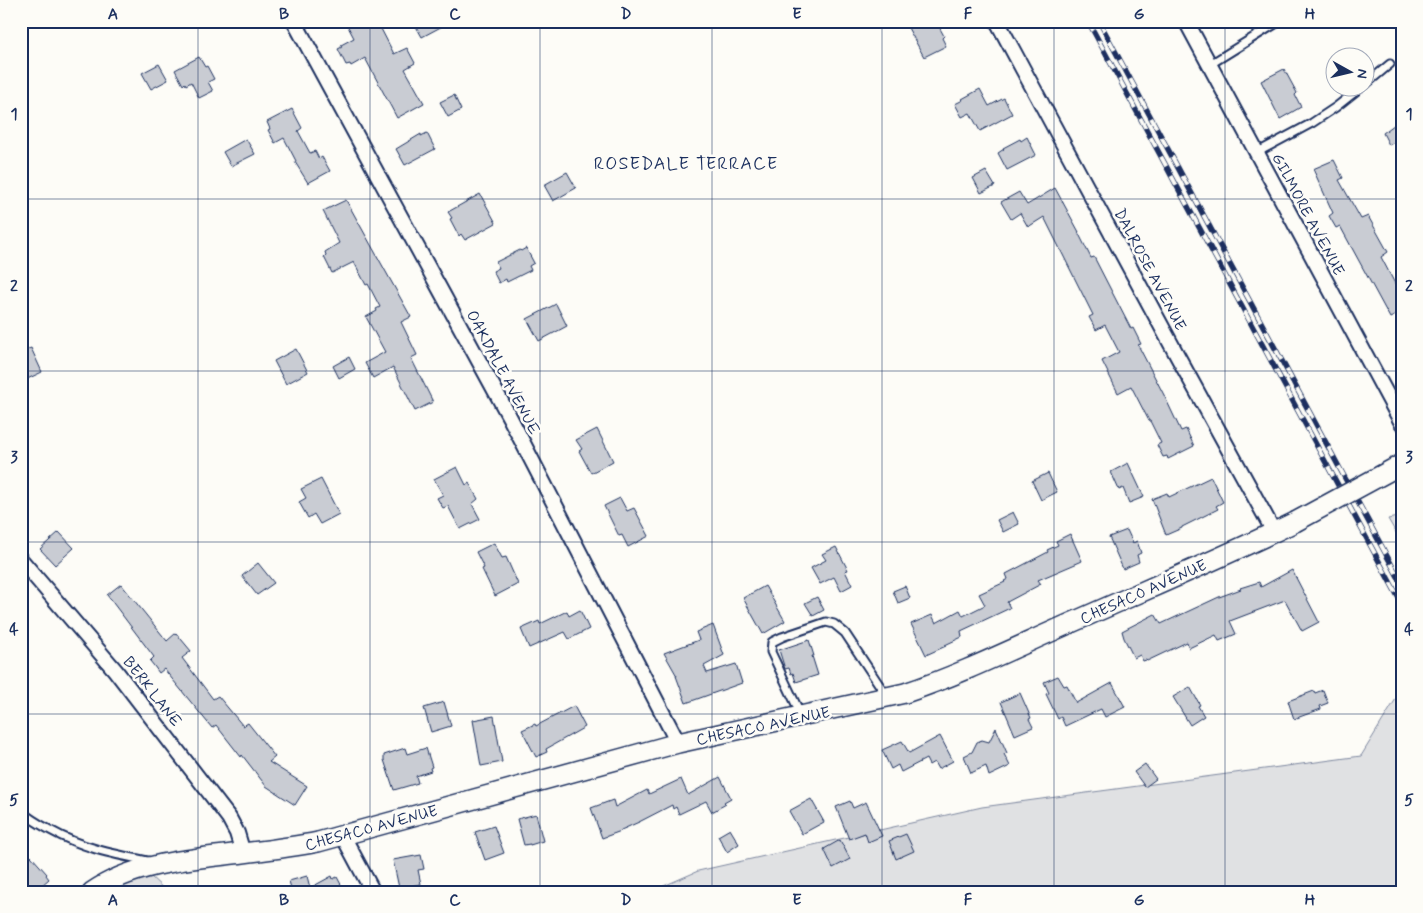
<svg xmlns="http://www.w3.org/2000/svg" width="1423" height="913" font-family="Mynerve,sans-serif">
<rect width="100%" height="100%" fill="#fdfcf7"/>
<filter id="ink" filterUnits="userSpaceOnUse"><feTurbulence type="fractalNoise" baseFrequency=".02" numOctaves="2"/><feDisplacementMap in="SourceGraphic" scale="10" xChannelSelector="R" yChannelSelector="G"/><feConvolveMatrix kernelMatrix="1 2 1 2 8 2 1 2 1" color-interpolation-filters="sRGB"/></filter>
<g filter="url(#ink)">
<g fill="#e0e1e3" stroke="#7e88a0">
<polygon points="1402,516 1402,543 1388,519"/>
<polygon points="1402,689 1402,892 650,892 698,871 982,807 1361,756"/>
<polygon points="147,873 167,892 104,892"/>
</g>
<g fill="#c9ccd3" stroke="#1b2f5e">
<polygon points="345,21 377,21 394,54 407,48 415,63 405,69 424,103 397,118 365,58 351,66 350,64 346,65 338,49 342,47 341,45 354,38"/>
<polygon points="413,21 452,21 422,37"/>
<polygon points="907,21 936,21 944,36 942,38 946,46 924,57 907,26 909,25"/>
<polygon points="199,57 205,67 207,66 214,79 208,82 213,91 199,98 191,82 186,85 185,83 183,85 175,70"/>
<polygon points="159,64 168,80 151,89 142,73"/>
<polygon points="1284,69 1297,93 1295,95 1301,107 1280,119 1261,81"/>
<polygon points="980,89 989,106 1004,98 1012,114 980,131 970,113 962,117 955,104 963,100 962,99"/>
<polygon points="454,95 461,110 448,117 440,102"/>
<polygon points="292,109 302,128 298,131 310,153 315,151 319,159 322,157 330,171 308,183 295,162 296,161 284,138 275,143 268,130 270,129 267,122"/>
<polygon points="1402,119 1402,138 1389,145 1383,133"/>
<polygon points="427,133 435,149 405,165 396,149 421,134 421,136"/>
<polygon points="1027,137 1036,155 1007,170 998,153 1004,149 1003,148 1020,139 1021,141"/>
<polygon points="246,139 255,154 231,166 223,152"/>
<polygon points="1334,160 1343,178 1339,180 1361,219 1368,216 1388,252 1381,257 1402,297 1402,312 1390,318 1340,226 1336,228 1329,216 1333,213 1313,169"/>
<polygon points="986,171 995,186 981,193 973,178"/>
<polygon points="567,172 576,188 553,201 544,185"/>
<polygon points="1055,188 1079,232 1078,232 1091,258 1094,257 1131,329 1133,328 1141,344 1138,345 1164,395 1181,431 1186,429 1194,446 1168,459 1167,456 1163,457 1157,445 1161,443 1150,421 1149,421 1131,386 1118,393 1102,361 1119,352 1105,325 1096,330 1089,317 1093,315 1044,217 1028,227 1020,213 1011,219 1001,202 1019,192 1027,205"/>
<polygon points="480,194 496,223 465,240 461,234 459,236 450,219 452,218 448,212"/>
<polygon points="346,200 411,317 401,322 417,355 411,358 433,402 415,411 393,367 373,378 365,363 385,352 366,317 377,311 376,309 380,307 368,284 366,285 354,262 332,273 324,257 326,255 325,252 339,243 323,211"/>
<polygon points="526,248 534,263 529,266 531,270 507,282 506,279 499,283 493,271 499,268 496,262 520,250 521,251"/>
<polygon points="556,304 567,326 539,341 527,319"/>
<polygon points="31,348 42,372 21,382 21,352"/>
<polygon points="296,349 308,372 286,384 274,361"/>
<polygon points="349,357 355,369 339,378 333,366"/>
<polygon points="597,429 613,461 591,473 579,451 582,449 576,440"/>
<polygon points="1128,463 1144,497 1129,503 1123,488 1119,490 1111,472"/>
<polygon points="457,467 466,485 469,483 478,499 472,504 480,519 460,529 448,506 443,508 437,498 443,495 434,479"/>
<polygon points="1048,473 1057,492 1041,500 1032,481"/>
<polygon points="1211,477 1223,502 1216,506 1218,509 1182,527 1182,528 1166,535 1152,499 1167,493 1169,497"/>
<polygon points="321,479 339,514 320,524 314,514 308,518 299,502 306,498 301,489"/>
<polygon points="620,498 627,511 634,508 649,536 628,547 622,535 619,536 604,506"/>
<polygon points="1013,512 1019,524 1003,532 997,520"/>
<polygon points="1127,530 1133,543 1137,541 1141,553 1137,555 1139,562 1123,569 1109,537"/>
<polygon points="59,532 74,548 55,565 40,549"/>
<polygon points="1070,534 1082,561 1080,562 1038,580 1041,584 1007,602 1010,608 961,631 962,637 945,645 946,646 926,655 911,624 932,615 936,623 960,610 963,616 985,605 979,594 1005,582 1004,581 1008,579 1006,574 1048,552 1047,550 1058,545 1056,541"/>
<polygon points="494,543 502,558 506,557 518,584 495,596 482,569 484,568 476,552"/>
<polygon points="836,547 848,570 845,571 852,585 841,591 834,577 820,584 811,568 826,560 822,554"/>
<polygon points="258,563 274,583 257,595 242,576"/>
<polygon points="1292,570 1319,622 1302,631 1285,600 1230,621 1236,634 1219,641 1216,635 1189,648 1187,642 1147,661 1146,660 1143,661 1140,655 1134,658 1124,638 1122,631 1155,614 1161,624 1219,597 1241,589 1240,588 1259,582 1261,587"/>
<polygon points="121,584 167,641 176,633 191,651 182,658 213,699 218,696 243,726 248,723 275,757 269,762 307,786 295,805 266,786 242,755 241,757 216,725 212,728 164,669 159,673 154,666 150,661 154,657 107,595"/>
<polygon points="765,586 785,621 763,634 743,598"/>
<polygon points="905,586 910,598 898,603 893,591"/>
<polygon points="817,597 824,610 813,616 805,603"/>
<polygon points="580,610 589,629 569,639 565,632 529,648 521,629 539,621 540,624 567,611 569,616"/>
<polygon points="713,625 724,655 704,666 707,673 736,664 742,683 686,703 676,676 677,676 664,653 699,640 696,632"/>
<polygon points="809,640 814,656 812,656 818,675 796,682 793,673 791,674 789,668 785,669 779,650"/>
<polygon points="1058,676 1064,686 1067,685 1076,703 1112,683 1125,707 1105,717 1101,709 1065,726 1061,717 1058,719 1046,694 1049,693 1044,682"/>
<polygon points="1190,687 1200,705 1198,706 1204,716 1190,725 1173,697"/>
<polygon points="1323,690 1328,703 1320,706 1321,709 1294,719 1288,701 1314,691 1315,693"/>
<polygon points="1020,693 1031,718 1029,719 1033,727 1015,735 1001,702"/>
<polygon points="444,702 451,726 431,732 424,708"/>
<polygon points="574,706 585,727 546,749 547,752 536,757 522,730 535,724 536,726"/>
<polygon points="494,716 502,762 481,766 473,720"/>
<polygon points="996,728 1007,753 1004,754 1010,766 989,776 986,766 971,773 964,756 972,752 977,742 982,740 989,742"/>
<polygon points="940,736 953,761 938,769 934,762 929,765 926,759 901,772 898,765 891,769 882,750 902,741 909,753"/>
<polygon points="405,748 407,754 426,748 432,767 430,768 431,771 416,776 418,783 394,790 384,760 384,755"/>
<polygon points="1145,764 1156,779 1145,787 1134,772"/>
<polygon points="720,777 731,798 724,802 726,804 712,812 706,801 679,814 676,807 673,809 672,805 639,822 621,830 621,831 602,838 591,808 613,800 615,807 647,790 649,794 681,779 688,795"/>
<polygon points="811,799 824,822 802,834 789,811"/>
<polygon points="850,801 853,808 866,802 882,836 868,842 865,833 849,839 836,807"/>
<polygon points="536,814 543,841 530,845 530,844 524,845 517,819"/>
<polygon points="494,826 504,853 485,860 475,832"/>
<polygon points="730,829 739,844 727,852 718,836"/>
<polygon points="906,834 914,851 896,859 889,841"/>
<polygon points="840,840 850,859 833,868 824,849"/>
<polygon points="421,855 424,869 418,870 421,884 399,888 393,860"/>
<polygon points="31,856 47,874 46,875 49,879 34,892 28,892 21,884 21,865"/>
<polygon points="307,876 310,888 332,876 333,879 337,877 345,892 292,892 289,881"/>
</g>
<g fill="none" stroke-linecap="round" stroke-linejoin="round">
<g stroke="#1b2f5e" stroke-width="11">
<g id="lane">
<polyline points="1209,65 1280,21"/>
<polyline points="1366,84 1390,64"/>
<polyline points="1256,153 1312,123 1336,107 1360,88"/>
<polyline points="801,715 771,652 772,642 782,637 826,622 834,624 845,633 886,695"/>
<path d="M21 811C30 819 39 824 50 830 82 848 113 854 148 861"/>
</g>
</g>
<g stroke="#1b2f5e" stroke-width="18">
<g id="street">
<polyline points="294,21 510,418 678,743"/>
<polyline points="997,21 1178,357 1274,532"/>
<polyline points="1186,21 1402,423"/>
<polyline points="21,560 115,670 229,818 237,833 243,853"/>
<polyline points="343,836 373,892"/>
</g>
</g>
<g stroke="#1b2f5e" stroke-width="22">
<path id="secondary" d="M92 892C135 862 192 859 243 853 268 850 293 847 318 842L678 743 905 693C965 673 1022 644 1080 619 1152 587 1224 557 1295 522"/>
</g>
<use href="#lane" stroke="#fdfcf7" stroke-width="7"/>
<use href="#street" stroke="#fdfcf7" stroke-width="14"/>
<use href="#secondary" stroke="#fdfcf7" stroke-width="19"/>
<g stroke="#1b2f5e" stroke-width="5.5">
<g id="rail">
<polyline points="1088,21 1402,604"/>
<polyline points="1099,21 1402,584"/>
</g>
</g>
<use href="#rail" stroke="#fdfcf7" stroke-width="4" stroke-dasharray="11" stroke-linecap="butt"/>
<g stroke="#1b2f5e" stroke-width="22" stroke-linecap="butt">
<polyline id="secondary-bridge" points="1295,522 1402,464"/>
</g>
<use href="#secondary-bridge" stroke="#fdfcf7" stroke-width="19"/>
</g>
</g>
<path fill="none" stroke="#1b2f5e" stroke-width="1" stroke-opacity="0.55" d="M198 21V892M370 21V892M540 21V892M712 21V892M882 21V892M1054 21V892M1225 21V892M21 199H1402M21 371H1402M21 542H1402M21 714H1402"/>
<g text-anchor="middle" stroke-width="5" stroke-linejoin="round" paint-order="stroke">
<g font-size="16" fill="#1b2f5e" stroke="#fdfcf7">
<text transform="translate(1309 214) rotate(62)" y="6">GILMORE AVENUE</text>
<text transform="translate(1151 269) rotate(62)" y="6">DALROSE AVENUE</text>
<text transform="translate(504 372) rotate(62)" y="6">OAKDALE AVENUE</text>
<text transform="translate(1143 591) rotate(-24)" y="6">CHESACO AVENUE</text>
<text transform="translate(153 691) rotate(52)" y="6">BERK LANE</text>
<text transform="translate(763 725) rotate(-12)" y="6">CHESACO AVENUE</text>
<text transform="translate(371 827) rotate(-15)" y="6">CHESACO AVENUE</text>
</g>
<g font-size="18" letter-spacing="1" fill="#1b2f5e" stroke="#fdfcf7">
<text x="686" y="169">ROSEDALE TERRACE</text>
</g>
</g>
<rect width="1423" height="913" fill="none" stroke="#fdfcf7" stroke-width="55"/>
<g transform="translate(1350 72) rotate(98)"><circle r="24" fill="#fdfcf7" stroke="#a3aaba"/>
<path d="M0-4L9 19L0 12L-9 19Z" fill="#1b2f5e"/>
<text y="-8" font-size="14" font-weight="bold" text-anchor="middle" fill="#1b2f5e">N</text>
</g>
<rect x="28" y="28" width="1368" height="858" fill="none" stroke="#1b2f5e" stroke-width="2"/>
<g font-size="16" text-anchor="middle" font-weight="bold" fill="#1b2f5e">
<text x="113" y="19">A</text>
<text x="284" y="19">B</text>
<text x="455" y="19">C</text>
<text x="626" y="19">D</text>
<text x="797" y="19">E</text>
<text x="968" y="19">F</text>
<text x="1139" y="19">G</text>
<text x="1310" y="19">H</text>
<text x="14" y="119">1</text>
<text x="1409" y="119">1</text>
<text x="14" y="291">2</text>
<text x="1409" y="291">2</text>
<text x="14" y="462">3</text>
<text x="1409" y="462">3</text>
<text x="14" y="634">4</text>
<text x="1409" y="634">4</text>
<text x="14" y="805">5</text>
<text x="1409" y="805">5</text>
<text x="113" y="905">A</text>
<text x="284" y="905">B</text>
<text x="455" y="905">C</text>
<text x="626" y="905">D</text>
<text x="797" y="905">E</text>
<text x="968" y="905">F</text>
<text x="1139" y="905">G</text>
<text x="1310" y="905">H</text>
</g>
</svg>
